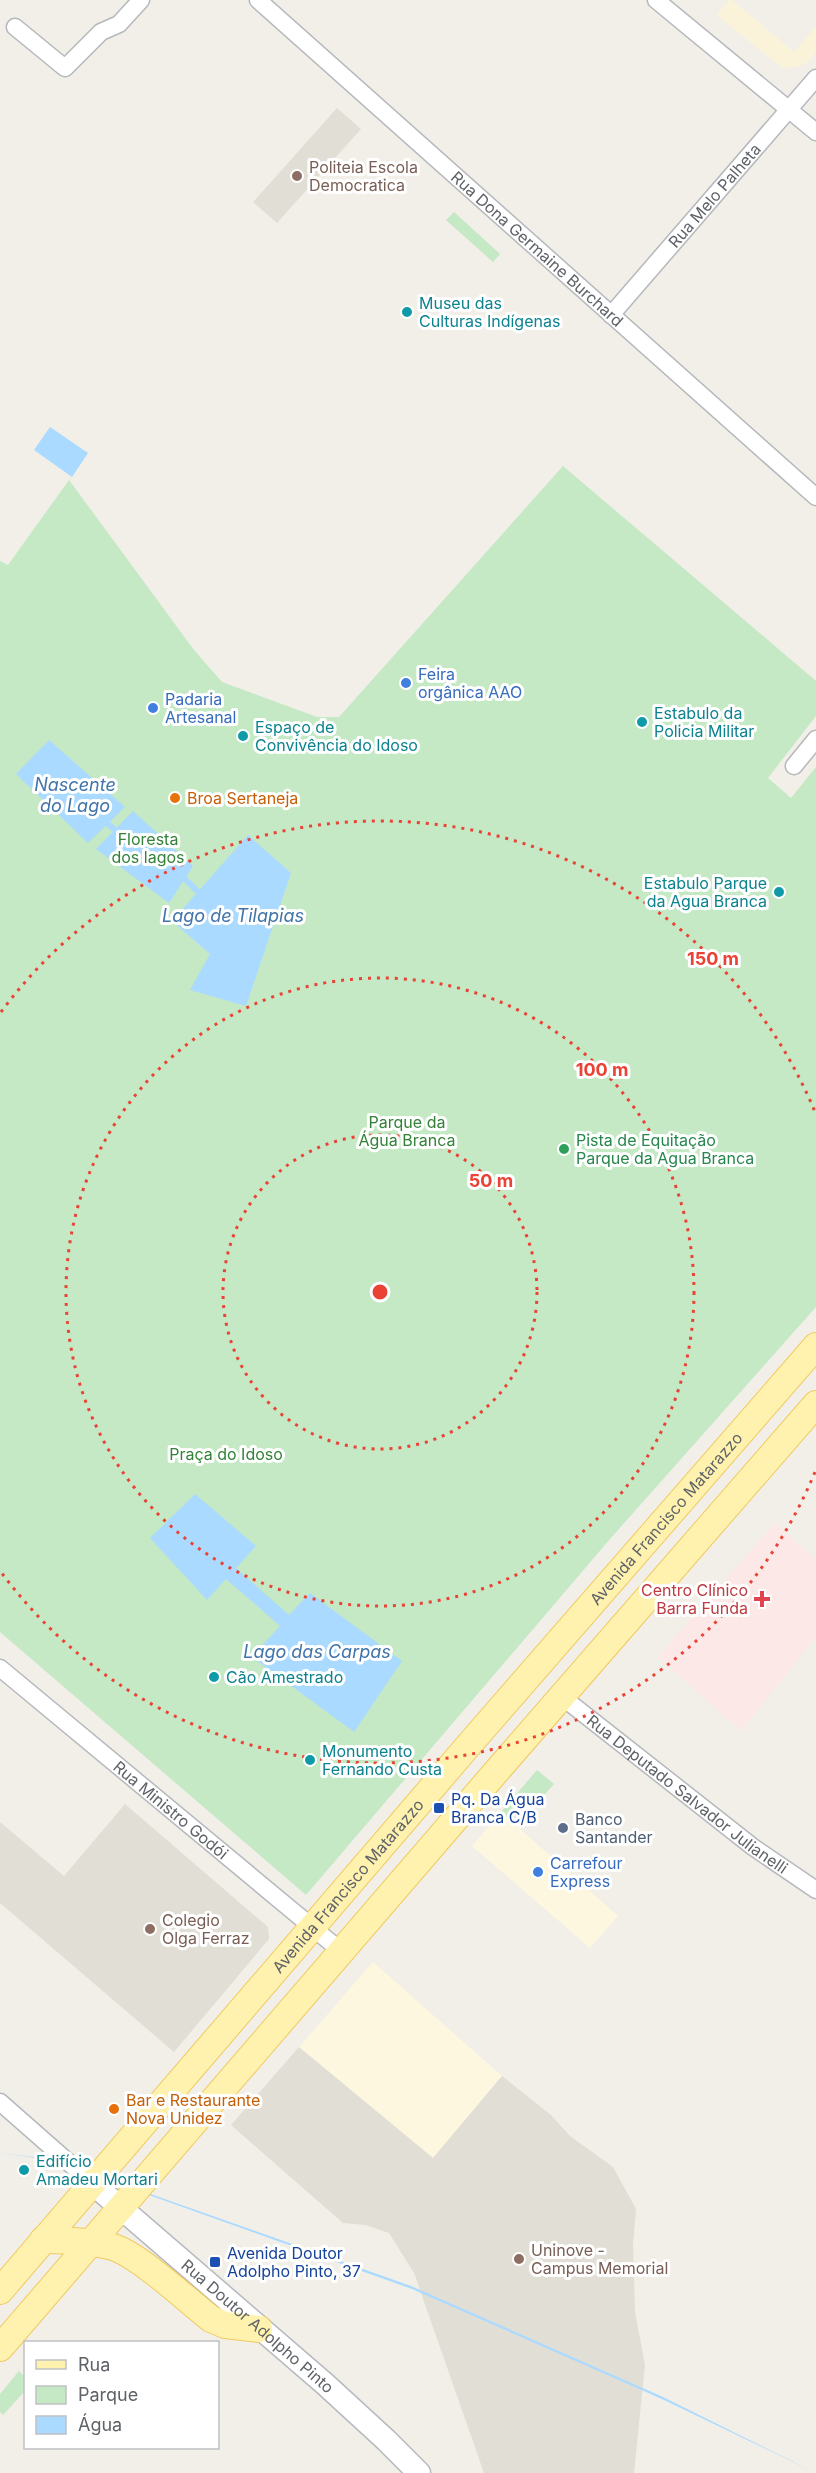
<svg xmlns="http://www.w3.org/2000/svg" width="816" height="2473" font-family="Inter,sans-serif">
<rect width="100%" height="100%" fill="#f1efe8"/>
<g fill="#fef7e0">
<polygon points="501,1812 618,1916 590,1948 472,1846"/>
<polygon points="373,1962 502,2076 433,2158 299,2047"/>
</g>
<g fill="#e1ded6">
<polygon points="337,108 361,129 277,223 253,202"/>
<polygon points="125,1804 268,1927 269,1939 174,2052 0,1903 0,1822 64,1876"/>
<polygon points="299,2047 433,2158 502,2076 551,2115 570,2136 613,2167 636,2209 633,2245 635,2312 645,2365 634,2473 484,2473 414,2273 389,2233 365,2225 343,2223 231,2125"/>
</g>
<polygon fill="#fce8e6" points="775,1523 816,1560 816,1637 741,1731 658,1657"/>
<g fill="#c5e8c5">
<polygon points="454,212 500,254 493,262 446,220"/>
<polygon points="563,466 816,681 816,716 768,778 791,798 816,767 816,1307 610,1539 306,1895 0,1632 0,561 8,565 69,480 194,650 222,682 317,717 339,717"/>
<polygon points="537,1770 554,1784 516,1826 501,1812"/>
<polygon points="19,2371 25,2377 25,2391 3,2415 0,2412 0,2394"/>
</g>
<path fill="#fbf3d9" d="M729 0H732L794 52 816 27C816 34 816 41 816 48 813 64 795 70 781 67L717 15Z"/>
<g fill="#aadaff">
<polygon points="50,427 88,453 72,477 34,450"/>
<polygon points="49,740 125,807 88,843 16,774"/>
<polygon points="133,811 193,866 169,903 96,849"/>
<polygon points="248,835 291,873 246,1006 190,990 210,954 172,921"/>
<polygon points="195,1494 256,1546 236,1568 289,1615 310,1593 402,1661 354,1732 252,1657 280,1626 226,1579 207,1600 150,1538"/>
<polygon points="0,2153 51,2159 411,2286 663,2397 816,2473 662,2399 412,2289 51,2160"/>
</g>
<g fill="none" stroke-linecap="round" stroke-linejoin="round">
<g stroke="#aadaff" stroke-width="6">
<polyline points="108,824 115,830"/>
<polyline points="185,879 198,892"/>
</g>
<g stroke="#b5b8bc" stroke-width="19">
<g id="street">
<path id="s1" d="M258 0 816 497"/>
<polyline points="656,0 816,132"/>
<polyline points="15,27 65,68 101,32 119,24 141,0"/>
<path id="s2" d="M611 315 816 78"/>
<polyline points="794,766 816,739"/>
<path id="s3" d="M0 1668 341 1951"/>
<path id="s4" d="M561 1696 753 1847 816 1890"/>
<polyline points="0,2102 92,2183"/>
</g>
</g>
<g stroke="#b6babf" stroke-width="25">
<g id="secondary">
<path id="s5" d="M92 2183 325 2384 386 2440 419 2473"/>
</g>
</g>
<g stroke="#f2c960" stroke-width="28">
<g id="primary">
<path d="M43 2240C66 2240 90 2241 113 2247 139 2255 188 2301 211 2319L225 2325 259 2329"/>
<path id="s6" d="M0 2291 467 1747 816 1346"/>
<polyline points="0,2348 495,1773 816,1404"/>
</g>
</g>
<use href="#street" stroke="#fff" stroke-width="16"/>
<use href="#secondary" stroke="#fff" stroke-width="22"/>
<use href="#primary" stroke="#fff2af" stroke-width="26"/>
</g>
<g fill="none" stroke="#ea4335" stroke-width="3" stroke-dasharray="3 6">
<circle cx="380" cy="1292" r="157"/>
<circle cx="380" cy="1292" r="314"/>
<path d="M815 1472A471 471 0 0 1 1 1572M1 1012A471 471 0 0 1 815 1112"/>
</g>
<g fill="#8d6e63" stroke="#fff" stroke-width="2">
<circle cx="297" cy="176" r="6"/>
<circle cx="150" cy="1929" r="6"/>
<circle cx="519" cy="2259" r="6"/>
</g>
<g fill="#0f9aa8" stroke="#fff" stroke-width="2">
<circle cx="407" cy="312" r="6"/>
<circle cx="642" cy="722" r="6"/>
<circle cx="243" cy="736" r="6"/>
<circle cx="779" cy="892" r="6"/>
<circle cx="214" cy="1677" r="6"/>
<circle cx="310" cy="1760" r="6"/>
<circle cx="24" cy="2170" r="6"/>
</g>
<g fill="#3f7fe0" stroke="#fff" stroke-width="2">
<circle cx="406" cy="683" r="6"/>
<circle cx="153" cy="708" r="6"/>
<circle cx="538" cy="1872" r="6"/>
</g>
<g fill="#e8710a" stroke="#fff" stroke-width="2">
<circle cx="175" cy="798" r="6"/>
<circle cx="114" cy="2109" r="6"/>
</g>
<circle fill="#2e9e5b" stroke="#fff" stroke-width="2" cx="564" cy="1149" r="6"/>
<path fill="#e0444e" stroke="#fff" stroke-width="2" d="M759 1590h6v6h6v6h-6v6h-6v-6h-6v-6h6z"/>
<g fill="#1a4fb4" stroke="#fff" stroke-width="2">
<rect x="433" y="1802" width="12" height="12" rx="3"/>
<rect x="209" y="2256" width="12" height="12" rx="3"/>
</g>
<circle fill="#5c6f8a" stroke="#fff" stroke-width="2" cx="563" cy="1828" r="6"/>
<g text-anchor="middle" stroke-width="6" stroke-linejoin="round" paint-order="stroke">
<g font-size="16" fill="#785e54" stroke="#fff" text-anchor="start">
<text x="309" y="173">Politeia Escola<tspan x="309" dy="18">Democratica</tspan></text>
<text x="162" y="1926">Colegio<tspan x="162" dy="18">Olga Ferraz</tspan></text>
<text x="531" y="2256">Uninove -<tspan x="531" dy="18">Campus Memorial</tspan></text>
</g>
<g font-size="16" fill="#5f6368" stroke="#fff">
<text dy="6" stroke="none"><textPath href="#s2" startOffset="158">Rua Melo Palheta</textPath></text>
<text dy="6" stroke="none"><textPath href="#s1" startOffset="374">Rua Dona Germaine Burchard</textPath></text>
<text dy="6" stroke="none"><textPath href="#s6" startOffset="1020">Avenida Francisco Matarazzo</textPath></text>
<text dy="6" stroke="none"><textPath href="#s4" startOffset="160">Rua Deputado Salvador Julianelli</textPath></text>
<text dy="6" stroke="none"><textPath href="#s3" startOffset="222">Rua Ministro Godói</textPath></text>
<text dy="6" stroke="none"><textPath href="#s6" startOffset="534">Avenida Francisco Matarazzo</textPath></text>
<text dy="6" stroke="none"><textPath href="#s5" startOffset="219">Rua Doutor Adolpho Pinto</textPath></text>
</g>
<g font-size="16" fill="#0d838f" stroke="#fff" text-anchor="start">
<text x="419" y="309">Museu das<tspan x="419" dy="18">Culturas Indígenas</tspan></text>
<text x="654" y="719">Estabulo da<tspan x="654" dy="18">Policia Militar</tspan></text>
<text x="255" y="733">Espaço de<tspan x="255" dy="18">Convivência do Idoso</tspan></text>
<text x="767" y="889" text-anchor="end">Estabulo Parque<tspan x="767" dy="18">da Agua Branca</tspan></text>
<text x="226" y="1683">Cão Amestrado</text>
<text x="322" y="1757">Monumento<tspan x="322" dy="18">Fernando Custa</tspan></text>
<text x="36" y="2167">Edifício<tspan x="36" dy="18">Amadeu Mortari</tspan></text>
</g>
<g font-size="16" fill="#366cbe" stroke="#fff" text-anchor="start">
<text x="418" y="680">Feira<tspan x="418" dy="18">orgânica AAO</tspan></text>
<text x="165" y="705">Padaria<tspan x="165" dy="18">Artesanal</tspan></text>
<text x="550" y="1869">Carrefour<tspan x="550" dy="18">Express</tspan></text>
</g>
<g font-size="16" fill="#c56008" stroke="#fff" text-anchor="start">
<text x="187" y="804">Broa Sertaneja</text>
<text x="126" y="2106">Bar e Restaurante<tspan x="126" dy="18">Nova Unidez</tspan></text>
</g>
<g font-size="16" fill="#348238" stroke="#fff">
<text x="148" y="845">Floresta<tspan x="148" dy="18">dos lagos</tspan></text>
<text x="407" y="1128">Parque da<tspan x="407" dy="18">Água Branca</tspan></text>
<text x="226" y="1460">Praça do Idoso</text>
</g>
<g font-size="16" fill="#27864d" stroke="#fff" text-anchor="start">
<text x="576" y="1146">Pista de Equitação<tspan x="576" dy="18">Parque da Agua Branca</tspan></text>
</g>
<g font-size="16" fill="#be3a42" stroke="#fff" text-anchor="end">
<text x="748" y="1596">Centro Clínico<tspan x="748" dy="18">Barra Funda</tspan></text>
</g>
<g font-size="16" fill="#164399" stroke="#fff" text-anchor="start">
<text x="451" y="1805">Pq. Da Água<tspan x="451" dy="18">Branca C/B</tspan></text>
<text x="227" y="2259">Avenida Doutor<tspan x="227" dy="18">Adolpho Pinto, 37</tspan></text>
</g>
<g font-size="16" fill="#4e5e75" stroke="#fff" text-anchor="start">
<text x="575" y="1825">Banco<tspan x="575" dy="18">Santander</tspan></text>
</g>
<g font-size="18" font-style="italic" fill="#4174aa" stroke="#fff">
<text x="75" y="791">Nascente<tspan x="75" dy="21">do Lago</tspan></text>
<text x="233" y="922">Lago de Tilapias</text>
<text x="317" y="1658">Lago das Carpas</text>
</g>
</g>
<circle cx="380" cy="1292" r="9" fill="#ea4335" stroke="#fff" stroke-width="3"/>
<g font-size="18" text-anchor="middle" font-weight="bold" fill="#ea4335" stroke="#fff" stroke-width="6" stroke-linejoin="round" paint-order="stroke">
<text x="713" y="965">150 m</text>
<text x="602" y="1076">100 m</text>
<text x="491" y="1187">50 m</text>
</g>
<rect x="24" y="2341" width="195" height="108" fill="#ffffff" stroke="#bfc1c3" stroke-width="1.5"/>
<rect x="36" y="2360" width="30" height="9" fill="#fff2af" stroke="#bfc1c3" stroke-width="1.5"/>
<text x="78" y="2371" font-size="18" fill="#5f6368">Rua</text>
<rect x="36" y="2386" width="30" height="18" fill="#c5e8c5" stroke="#bfc1c3" stroke-width="1.5"/>
<text x="78" y="2401" font-size="18" fill="#5f6368">Parque</text>
<rect x="36" y="2416" width="30" height="18" fill="#aadaff" stroke="#bfc1c3" stroke-width="1.5"/>
<text x="78" y="2431" font-size="18" fill="#5f6368">Água</text>
</svg>
